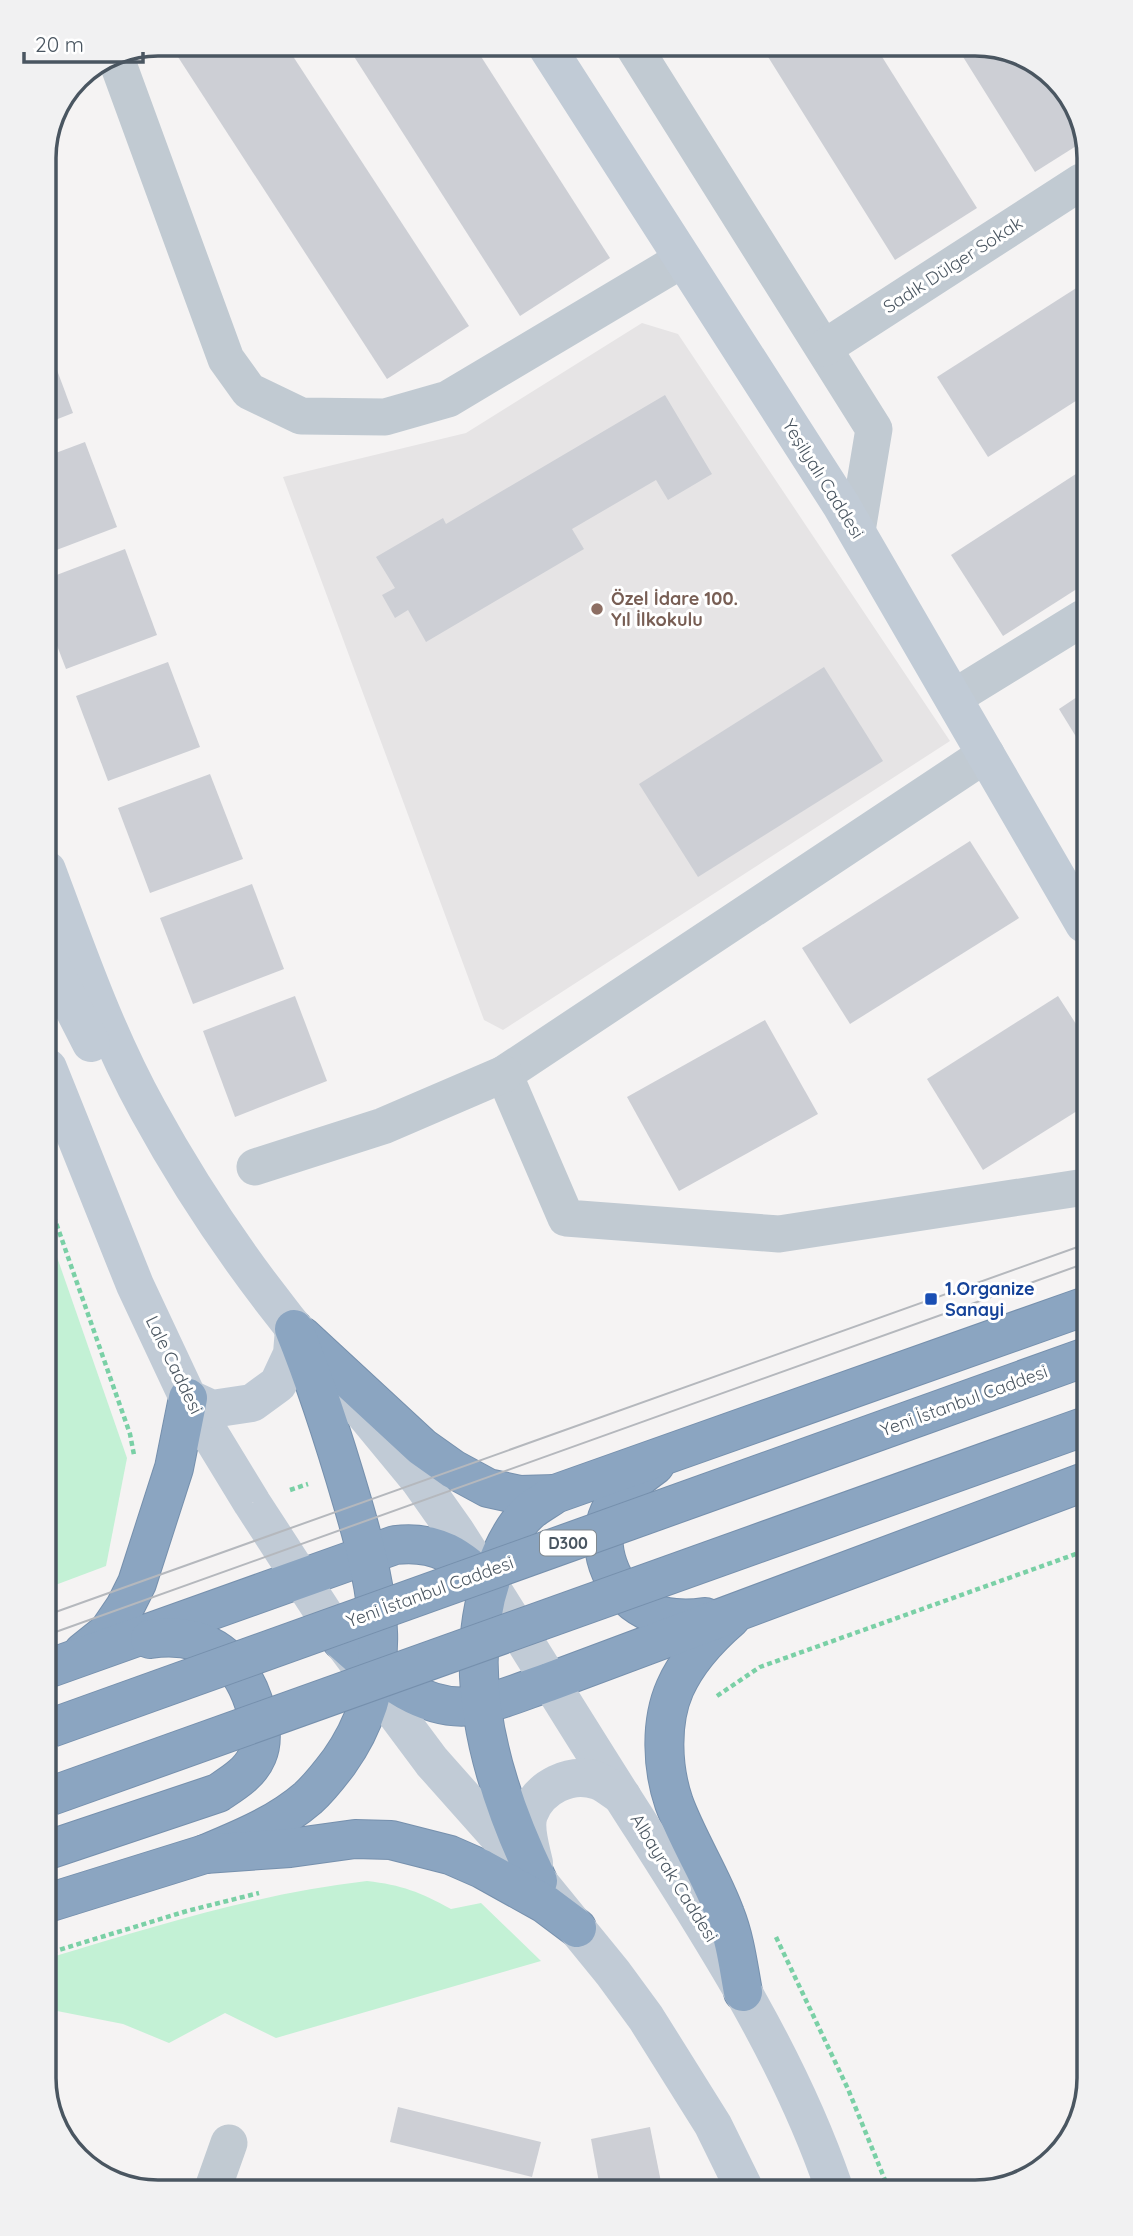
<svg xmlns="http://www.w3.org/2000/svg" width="1133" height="2236" font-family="Quicksand,sans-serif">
<rect width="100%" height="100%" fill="#f5f3f3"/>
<polygon fill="#e6e4e5" points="642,323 678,334 950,741 503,1030 484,1020 283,477 466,433"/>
<g fill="#c3f1d5">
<polygon points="49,1234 127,1458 106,1566 50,1587"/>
<path d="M367 1881C402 1885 420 1892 451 1909L481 1903 541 1961 276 2038 225 2013 169 2043 123 2024 52 2010V1957C155 1926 260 1893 367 1881Z"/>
</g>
<g fill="#cdcfd5">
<polygon points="199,44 285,44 469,326 387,379 178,57"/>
<polygon points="346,44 473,44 610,258 520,316"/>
<polygon points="760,44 874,44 977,208 895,260"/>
<polygon points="955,44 983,44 1044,67 1081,115 1081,143 1035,172"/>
<polygon points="1081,285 1082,397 988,457 937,377"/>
<polygon points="45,338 73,413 45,424"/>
<polygon points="665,395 712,474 668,500 656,480 572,529 584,549 426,642 408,610 395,618 382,595 395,588 376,557 443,518 446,524"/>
<polygon points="85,442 117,527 46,554 45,457"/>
<polygon points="1082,470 1083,585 1003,636 951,555"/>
<polygon points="125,549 157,635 66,669 46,617 46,579"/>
<polygon points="168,662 200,747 108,781 76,696"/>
<polygon points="824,667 883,761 698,877 639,784"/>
<polygon points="1083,693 1083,748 1059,709"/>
<polygon points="210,774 243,859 150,893 118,808"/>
<polygon points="970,841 1019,918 850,1024 802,948"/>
<polygon points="252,884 284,969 193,1004 160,918"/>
<polygon points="295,996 327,1081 235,1117 203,1031"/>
<polygon points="1058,996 1085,1038 1085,1106 983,1170 927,1079"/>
<polygon points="765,1020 818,1114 679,1191 627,1097"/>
<polygon points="398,2107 541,2142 532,2177 390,2142"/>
<polygon points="650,2127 662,2187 600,2188 591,2139"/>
</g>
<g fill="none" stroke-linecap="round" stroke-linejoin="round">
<g stroke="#7690ad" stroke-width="40">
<g id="highway">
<polyline points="302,1336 422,1447 453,1469 488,1488 520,1495 555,1494"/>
<path d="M655 1465C640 1476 621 1490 612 1507 592 1542 610 1592 646 1610 663 1619 686 1620 705 1617"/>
<path d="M731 1618C709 1637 687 1661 675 1688 660 1722 662 1768 674 1803 688 1841 711 1876 725 1914 735 1939 738 1965 743 1992"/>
<path d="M341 1640C379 1674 427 1718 483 1704 505 1699 528 1689 549 1682L1087 1481"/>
<polyline points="83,1652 108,1632 125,1607 137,1583 174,1468 188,1398"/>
<path d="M50 1668 395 1545C438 1540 459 1557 489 1585"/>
<path d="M51 1849 218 1793C233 1783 250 1773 257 1756 263 1742 261 1727 257 1714 243 1658 207 1631 150 1639"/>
<path d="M205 1854C241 1839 278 1824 308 1798 319 1788 330 1774 339 1762 399 1678 379 1593 352 1501 335 1443 317 1386 294 1329"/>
<path d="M538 1881C494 1790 458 1678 492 1577 500 1554 511 1528 529 1512 537 1505 547 1500 555 1494L1086 1306"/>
<polyline points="51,1902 205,1854 290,1848 355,1839 391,1840 450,1855 482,1869 545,1904 577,1928"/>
</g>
</g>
<g stroke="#7ad0a6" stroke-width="4.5" stroke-dasharray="5 3.5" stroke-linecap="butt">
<polyline points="48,1200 130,1434 134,1455"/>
<polyline points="290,1490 308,1484"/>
<polyline points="717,1696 760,1667 1087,1550"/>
<polyline points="776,1937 848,2089 887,2185"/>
<polyline points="52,1952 187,1911 259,1893"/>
</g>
<g stroke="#c1cad2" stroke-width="37">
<polyline points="632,44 874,429 857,531"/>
<polyline points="117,61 226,359 249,391 301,416 385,417 448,399 683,259"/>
<polyline points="824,348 1081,182"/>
<polyline points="953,698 1083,618"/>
<polyline points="986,754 504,1074 566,1218 779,1234 1085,1187"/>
<polyline points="255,1167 383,1126 504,1074"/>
<polyline points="212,2191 229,2143"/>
</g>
<g stroke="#c1cbd6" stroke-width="38">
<polyline points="545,44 841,505 1084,924"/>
<path d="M47 870C77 951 106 1034 148 1110 195 1196 253 1280 316 1355"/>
<polyline points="47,957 91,1043"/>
<polyline points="48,1068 135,1285 188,1398 252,1503 341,1640 432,1762 538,1881 613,1973 646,2018 713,2125 743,2186"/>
<polyline points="188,1398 212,1409 252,1403 278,1384 292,1354 294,1329"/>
<path d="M354 1401 420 1481 456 1532C513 1621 567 1710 623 1798 702 1922 785 2046 833 2185"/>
<path d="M534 1863C531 1849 524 1828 529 1814 539 1787 571 1771 598 1781 606 1784 614 1791 622 1796"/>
</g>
<use href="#highway" stroke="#8ba5c1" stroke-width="38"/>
<g stroke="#b5b8bd" stroke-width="2">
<polyline points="50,1614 1086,1244"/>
<polyline points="50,1634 1086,1263"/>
</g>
<g stroke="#7690ad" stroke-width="40" stroke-linecap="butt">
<g id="highway-bridge">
<polyline points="51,1728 1086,1357"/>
<polyline points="51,1796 1086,1426"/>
</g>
</g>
<use href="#highway-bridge" stroke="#8ba5c1" stroke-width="38"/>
</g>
<circle fill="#8d6e63" stroke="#fff" stroke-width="2.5" cx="597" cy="609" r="7"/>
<rect fill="#1a4fb4" stroke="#fff" stroke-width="2.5" x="924" y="1292" width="14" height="14" rx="3.5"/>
<g text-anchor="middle" stroke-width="6" stroke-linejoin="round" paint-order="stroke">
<rect fill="#fff" stroke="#808990" stroke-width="2" x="540" y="1530.5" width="56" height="25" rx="5"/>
<g font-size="16" font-weight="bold" fill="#4a5661">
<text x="568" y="1549">D300</text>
</g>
<g font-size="18" fill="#4a5661" stroke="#fff">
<text transform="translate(953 265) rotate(-33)" y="6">Sadık Dülger Sokak</text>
<text transform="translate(823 479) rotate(58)" y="6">Yeşilyalı Caddesi</text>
<text transform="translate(174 1365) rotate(64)" y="6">Lale Caddesi</text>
<text transform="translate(964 1401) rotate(-20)" y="6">Yeni İstanbul Caddesi</text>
<text transform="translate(430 1592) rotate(-20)" y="6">Yeni İstanbul Caddesi</text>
<text transform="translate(674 1878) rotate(58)" y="6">Albayrak Caddesi</text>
</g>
<g font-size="18" font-weight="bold" fill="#785e54" stroke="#fff" text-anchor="start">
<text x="611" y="605">Özel İdare 100.<tspan x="611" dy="21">Yıl İlkokulu</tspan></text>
</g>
<g font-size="18" font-weight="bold" fill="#164399" stroke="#fff" text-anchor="start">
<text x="945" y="1295">1.Organize<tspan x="945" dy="21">Sanayi</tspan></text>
</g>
</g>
<path d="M0 0H1133V2236H0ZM158 56H975A102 102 0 0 1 1077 158V2078A102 102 0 0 1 975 2180H158A102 102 0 0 1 56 2078V158A102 102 0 0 1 158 56Z" fill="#f1f1f2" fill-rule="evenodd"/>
<path fill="none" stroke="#4a5661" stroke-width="3.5" d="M158 56H975A102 102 0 0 1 1077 158V2078A102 102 0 0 1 975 2180H158A102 102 0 0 1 56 2078V158A102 102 0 0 1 158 56Z"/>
<path d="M24 52v10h119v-10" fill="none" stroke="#4a5661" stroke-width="3.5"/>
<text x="35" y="52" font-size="21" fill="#4a5661" stroke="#ffffff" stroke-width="5" paint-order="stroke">20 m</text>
</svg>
